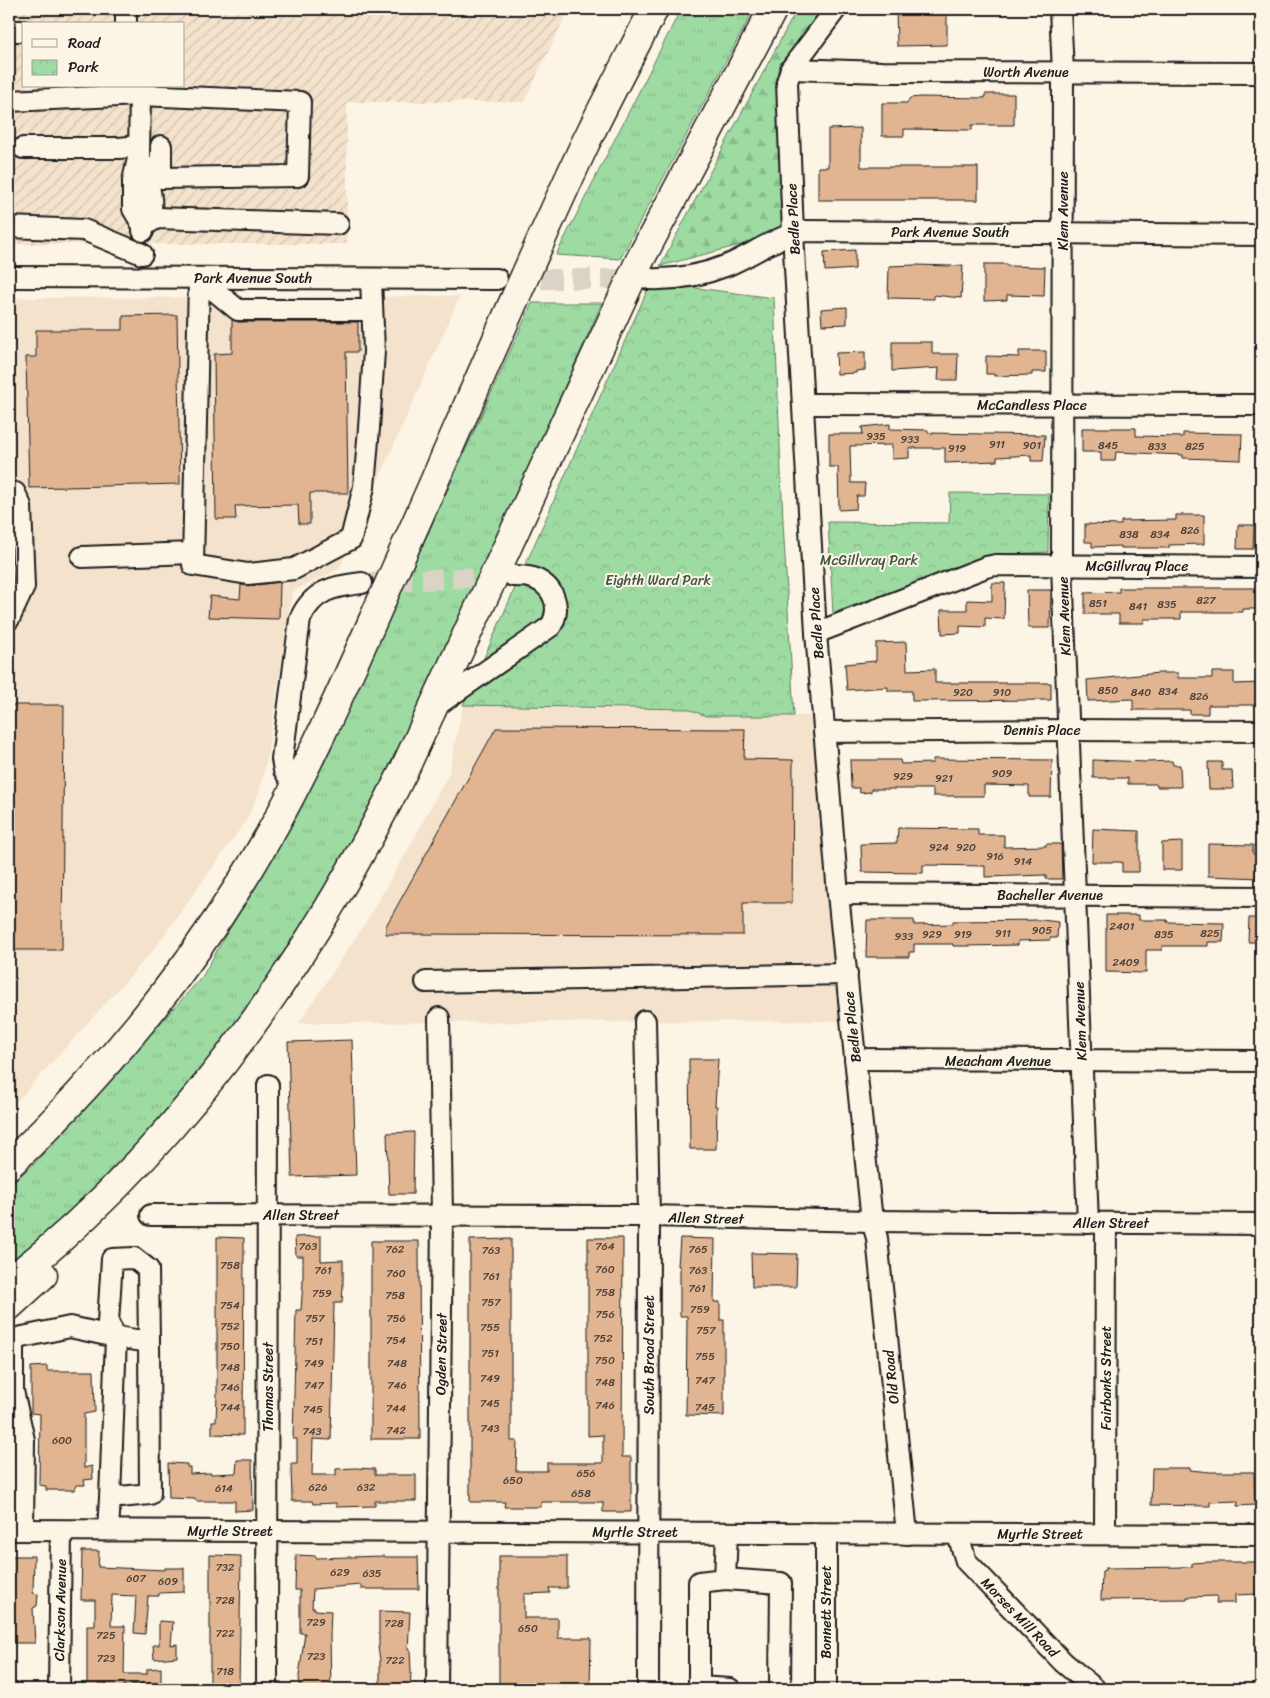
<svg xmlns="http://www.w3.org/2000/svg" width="1270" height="1698" font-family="Sriracha,sans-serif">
<defs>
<pattern id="industrial-furrows" width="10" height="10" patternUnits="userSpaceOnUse" patternTransform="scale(1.25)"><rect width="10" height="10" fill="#f4e2cc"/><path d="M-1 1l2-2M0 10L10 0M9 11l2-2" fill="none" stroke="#d1c1af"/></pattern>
<pattern id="grass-tufts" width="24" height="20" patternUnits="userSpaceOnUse" patternTransform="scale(1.25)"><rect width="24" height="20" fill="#9edba2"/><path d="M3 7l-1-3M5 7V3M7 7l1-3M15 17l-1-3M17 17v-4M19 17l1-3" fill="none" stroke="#88bb8b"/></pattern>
<pattern id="forest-firs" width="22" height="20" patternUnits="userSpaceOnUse" patternTransform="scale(1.25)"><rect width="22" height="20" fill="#9edba2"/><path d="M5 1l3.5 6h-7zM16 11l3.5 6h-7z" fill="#88bb8b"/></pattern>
<pattern id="park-crowns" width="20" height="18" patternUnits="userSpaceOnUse" patternTransform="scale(1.25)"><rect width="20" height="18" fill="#9edba2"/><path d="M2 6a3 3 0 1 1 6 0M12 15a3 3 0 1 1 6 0" fill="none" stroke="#88bb8b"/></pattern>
</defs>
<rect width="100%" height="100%" fill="#fcf5e5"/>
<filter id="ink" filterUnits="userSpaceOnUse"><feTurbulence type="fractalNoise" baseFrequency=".02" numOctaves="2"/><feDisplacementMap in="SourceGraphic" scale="10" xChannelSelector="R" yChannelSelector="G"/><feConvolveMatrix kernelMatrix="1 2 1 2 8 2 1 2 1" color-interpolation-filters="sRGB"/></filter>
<g filter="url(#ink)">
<g fill="#f4e2cc">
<polygon points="460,296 339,569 292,592 266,763 259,793 246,821 152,952 9,1110 9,298"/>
<polygon points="463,705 688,709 706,716 820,716 851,1021 299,1023 362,928 405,855 449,773"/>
</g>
<path fill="url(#industrial-furrows)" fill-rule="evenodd" d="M9 9H569L524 102H347V244H9ZM24 24H184V86H24Z"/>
<g fill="url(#grass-tufts)" stroke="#5d7c5f">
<polygon points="681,9 754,9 620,259 556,255"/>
<polygon points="532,303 602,303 530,464 366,817 268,983 183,1100 75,1208 9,1265 9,1185 34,1164 202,977 325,761"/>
</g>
<polygon fill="url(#forest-firs)" stroke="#5d7c5f" points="797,9 829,9 785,74 786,233 660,266"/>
<g fill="url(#park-crowns)" stroke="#5d7c5f">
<polygon points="651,282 774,298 783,522 794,716 706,716 688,709 463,705"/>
<polygon points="950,493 1049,494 1048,552 992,555 833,613 828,522 949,523"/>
</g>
<g fill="#e2b592" stroke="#1c1c1c">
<polygon points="896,9 947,9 947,45 897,46"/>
<polygon points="985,94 1014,94 1014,125 972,125 972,130 904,129 904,136 882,136 882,103 907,103 910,98 921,97 985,98"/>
<polygon points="861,128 861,167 978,167 978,200 818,200 818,167 828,167 828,129"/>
<polygon points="855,250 855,269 825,271 824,252"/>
<polygon points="984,264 1007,264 1007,266 1045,267 1044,296 1007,295 1007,300 984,301"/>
<polygon points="915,265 950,266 963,265 961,298 934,295 934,299 888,298 889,266"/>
<polygon points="847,307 847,324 822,325 821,309"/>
<polygon points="177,315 180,484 29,488 26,357 36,357 36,330 123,330 123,316"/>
<polygon points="232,320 238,322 358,322 358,352 346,352 348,493 310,493 310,524 299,524 298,505 235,506 236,519 216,519 214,354 232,353"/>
<polygon points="892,342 932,342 932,354 958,354 957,380 938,380 939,368 892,371"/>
<polygon points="1019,351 1046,351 1046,372 1032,372 1032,375 994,376 994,374 986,374 986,356 1019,357"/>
<polygon points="865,352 865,370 856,371 856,373 837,374 836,353"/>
<polygon points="890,424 890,429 928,430 928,433 1045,435 1043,461 1031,461 1031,455 997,457 997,461 945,463 945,448 909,448 909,458 892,459 892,445 850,446 851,483 865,483 864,496 857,496 856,509 839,510 838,467 829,467 829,434 863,434 862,427"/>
<polygon points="1082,428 1136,428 1136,436 1183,437 1183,433 1242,434 1241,460 1183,458 1183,455 1116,452 1115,461 1101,461 1101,452 1082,452"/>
<polygon points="1176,515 1204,515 1204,544 1169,545 1169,548 1121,548 1121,546 1092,547 1092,542 1085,542 1085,524 1121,525 1121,521 1176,520"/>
<polygon points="1238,525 1254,525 1253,549 1237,549"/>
<polygon points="280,582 279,619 208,617 210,596 240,599 241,585 249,586"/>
<polygon points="992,583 1005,583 1004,619 985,618 985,627 960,626 960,633 942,634 941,610 967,610 967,600 992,601"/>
<polygon points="1119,588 1258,588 1258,609 1243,609 1243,612 1181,612 1181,619 1144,619 1144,623 1119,623 1119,614 1085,614 1085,593 1119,592"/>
<polygon points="1027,590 1051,590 1050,628 1028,628"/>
<polygon points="906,642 907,670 935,669 935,683 1051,683 1051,700 912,701 912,691 888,691 888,687 847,690 845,664 876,661 876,643"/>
<polygon points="1212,672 1234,672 1234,684 1261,683 1261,705 1208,705 1208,714 1190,714 1190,710 1133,710 1133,699 1088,701 1087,680 1159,673 1178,673 1178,678 1212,678"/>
<polygon points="9,705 64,705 62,950 9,950"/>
<polygon points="496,728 745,729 744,759 793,760 792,903 743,903 743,935 386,934 386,926"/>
<polygon points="933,759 1052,760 1051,797 1029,797 1029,786 984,785 984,796 933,796 933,789 871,789 871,792 860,793 859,788 851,788 850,760 900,760 901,764 933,763"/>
<polygon points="1093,760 1147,762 1172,761 1173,765 1180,765 1181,787 1157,787 1156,784 1128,784 1128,778 1093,778"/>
<polygon points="1208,762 1222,762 1222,770 1232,770 1233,789 1209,789"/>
<polygon points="898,828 978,829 978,835 1004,835 1004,847 1046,846 1046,844 1061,844 1062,879 1046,879 1046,875 985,877 985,866 923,865 923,873 862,872 861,844 897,843"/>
<polygon points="1093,829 1139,831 1139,872 1122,872 1122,862 1092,862"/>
<polygon points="1182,842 1182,870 1162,870 1162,843"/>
<polygon points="1208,844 1253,845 1253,854 1261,854 1261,878 1208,876"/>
<polygon points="1106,915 1139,915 1139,920 1167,920 1167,922 1224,923 1223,942 1208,942 1208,946 1162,946 1162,950 1146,950 1146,973 1106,972"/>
<polygon points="1249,918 1261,918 1261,942 1248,942"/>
<polygon points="867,920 914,920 914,925 953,924 953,921 1042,920 1058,922 1057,938 1050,938 1050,940 1018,941 1018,945 967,946 953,946 953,944 914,944 914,952 909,952 909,957 866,957"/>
<polygon points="352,1040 356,1175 292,1177 288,1042"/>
<polygon points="689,1059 718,1059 715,1106 717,1106 716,1149 690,1149"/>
<polygon points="414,1132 413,1194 389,1194 387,1133"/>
<polygon points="321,1236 321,1261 343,1260 343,1285 342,1303 334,1303 331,1440 313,1439 312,1475 336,1475 336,1469 355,1468 375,1469 375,1475 416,1475 416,1501 375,1501 375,1506 336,1507 336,1503 313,1504 312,1501 292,1501 291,1464 297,1464 297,1439 293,1439 296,1310 301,1310 303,1282 303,1256 296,1256 295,1237"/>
<polygon points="217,1237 244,1238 243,1435 212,1434 212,1421 216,1421 217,1394"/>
<polygon points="588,1238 623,1238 622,1457 631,1457 631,1512 603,1512 603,1502 541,1502 541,1507 504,1507 505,1502 470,1502 470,1240 511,1239 511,1441 517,1441 516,1471 547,1471 547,1463 603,1463 603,1435 588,1436"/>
<polygon points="680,1238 715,1239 714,1302 720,1302 720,1320 724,1320 724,1416 686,1415 687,1316 680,1316 680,1266 678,1266"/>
<polygon points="371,1241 419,1241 420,1439 371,1439"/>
<polygon points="751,1253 797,1254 796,1287 752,1287"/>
<polygon points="47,1366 47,1371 94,1371 95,1412 84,1414 84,1468 92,1466 93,1479 84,1480 85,1485 76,1485 74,1490 46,1490 46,1486 39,1485 40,1414 31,1413 31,1367"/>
<polygon points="237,1460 252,1460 253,1510 235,1511 235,1501 196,1501 195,1499 169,1498 168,1463 187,1464 187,1467 190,1467 190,1474 211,1473 211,1474 236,1473"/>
<polygon points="1152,1468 1190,1468 1190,1470 1210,1472 1254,1472 1255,1505 1237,1506 1238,1501 1210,1502 1210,1506 1151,1505"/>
<polygon points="82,1551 99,1551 98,1567 165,1570 165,1568 184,1568 184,1592 159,1593 159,1596 148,1596 145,1634 134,1633 136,1596 112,1595 111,1626 125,1626 124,1674 147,1674 147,1669 161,1668 161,1683 124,1685 124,1689 87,1689 87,1626 95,1626 95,1600 81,1600"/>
<polygon points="210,1555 241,1556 239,1689 210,1689"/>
<polygon points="296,1555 316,1556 316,1558 384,1556 384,1557 418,1557 419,1589 361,1589 361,1585 313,1589 312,1608 315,1608 315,1610 331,1611 330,1635 331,1689 300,1689 299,1676 305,1633 300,1633 300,1590 295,1590"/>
<polygon points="9,1556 34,1556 33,1593 38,1594 37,1606 33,1608 35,1643 9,1643"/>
<polygon points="499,1556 567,1556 567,1588 549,1588 550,1593 524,1594 524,1618 558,1618 558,1638 591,1638 590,1689 499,1689"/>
<polygon points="1208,1562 1258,1562 1258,1594 1235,1595 1235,1603 1216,1603 1217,1596 1187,1597 1187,1599 1101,1600 1102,1571 1105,1570 1105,1568 1192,1567 1192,1563"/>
<polygon points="379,1611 410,1612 408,1649 410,1649 411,1672 410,1689 380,1689 380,1660 378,1647 379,1647"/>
<polygon points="159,1621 173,1622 171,1645 177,1644 177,1657 154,1659 153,1645 159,1645"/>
</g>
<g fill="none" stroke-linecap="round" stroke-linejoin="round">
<g stroke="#dad4c7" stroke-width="20" stroke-dasharray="20 10" stroke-linecap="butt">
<polyline points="511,279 642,279"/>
<polyline points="362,583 504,576"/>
</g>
<g stroke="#1c1c1c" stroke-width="24">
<g id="minor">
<polyline points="836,9 791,69 787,82 793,233 816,633 838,894 872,1221 877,1238 907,1534"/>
<polyline points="1060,9 1063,72 1062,566 1088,1223"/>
<polyline points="126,24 126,9"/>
<polyline points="9,31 24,31"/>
<polyline points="791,69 882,72 1261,73"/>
<polyline points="136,86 140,95 139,154 133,181 133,209 143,226"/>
<polyline points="9,101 140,95 300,102 298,176 161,178 161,146"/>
<polyline points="23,148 119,148 139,146"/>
<path d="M140 158C145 171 153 195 151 209 150 217 143 222 143 231"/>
<polyline points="143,226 157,218 338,224"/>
<polyline points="9,227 84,230 142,254"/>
<polyline points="9,277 497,279"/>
<polyline points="199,278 193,565 248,574 294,569 351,539 364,487 369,428 374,351 371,279"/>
<polyline points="199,278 238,310 372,310"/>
<path d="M649 279C676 280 703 275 728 265 754 254 778 235 806 231L1261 235"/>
<polyline points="804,404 1261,405"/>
<polyline points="9,493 15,493 21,506 24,587 9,619"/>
<polyline points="82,557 193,553"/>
<polyline points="816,633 986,567 996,565 1261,567"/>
<path d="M433 708 551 626C562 607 554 586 533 578 527 576 520 576 513 576"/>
<polyline points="824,732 1069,730 1261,731"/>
<path d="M295 787 284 770 282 759 300 619C313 590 334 586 362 583"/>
<polyline points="838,894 1261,897"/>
<polyline points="426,982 847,974"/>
<polyline points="645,1021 649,1216 648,1689"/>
<polyline points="855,1059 1261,1061"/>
<polyline points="151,1215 649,1216 872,1221 1261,1224"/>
<polyline points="13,1339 13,1391 24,1440 23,1530"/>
<polyline points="9,1343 13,1339 70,1327 116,1337 149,1342 148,1269 134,1258 112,1259 108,1323 116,1337 110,1498"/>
<polyline points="9,1530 1261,1535"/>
<polyline points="108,1530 110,1498 150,1494 149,1342"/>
<polyline points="1105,1534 1106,1223"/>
<polyline points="958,1535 966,1561 1063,1662 1095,1689"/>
<polyline points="725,1579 727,1533"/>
<polyline points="59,1689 61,1531"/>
<polyline points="267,1689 268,1085"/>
<polyline points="437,1689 442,1216 439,1018"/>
<polyline points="730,1689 699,1687 699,1582 725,1579 781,1583 780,1689"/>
<polyline points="826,1689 826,1534"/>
</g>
</g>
<g stroke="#1c1c1c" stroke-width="31">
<g id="highway">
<path d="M9 1165C98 1080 177 986 242 881 307 777 354 662 404 550 464 415 522 279 584 146 606 100 631 54 654 9"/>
<path d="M9 1282C182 1146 308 964 405 768L640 260 773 9"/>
<polyline points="9,1306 43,1275"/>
</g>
</g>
<use href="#minor" stroke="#fcf5e5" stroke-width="20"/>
<use href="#highway" stroke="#fcf5e5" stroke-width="28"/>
</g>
</g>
<g text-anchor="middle" stroke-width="4" stroke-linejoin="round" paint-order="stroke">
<g font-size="11" fill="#4e423a">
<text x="876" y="440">935</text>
<text x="910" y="443">933</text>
<text x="997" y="448">911</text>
<text x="1032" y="449">901</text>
<text x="1108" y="449">845</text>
<text x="1157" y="450">833</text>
<text x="1195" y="450">825</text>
<text x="957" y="452">919</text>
<text x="1190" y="534">826</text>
<text x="1129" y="538">838</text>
<text x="1160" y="538">834</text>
<text x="1206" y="604">827</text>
<text x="1098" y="607">851</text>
<text x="1167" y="608">835</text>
<text x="1138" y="610">841</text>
<text x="1108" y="694">850</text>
<text x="1168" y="695">834</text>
<text x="963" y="696">920</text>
<text x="1002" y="696">910</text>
<text x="1141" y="696">840</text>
<text x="1199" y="700">826</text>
<text x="1002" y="777">909</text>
<text x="903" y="780">929</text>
<text x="944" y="782">921</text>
<text x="939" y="851">924</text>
<text x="966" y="851">920</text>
<text x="995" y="860">916</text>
<text x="1023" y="865">914</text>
<text x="1122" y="930">2401</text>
<text x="1042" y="934">905</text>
<text x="1003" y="937">911</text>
<text x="1210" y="937">825</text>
<text x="932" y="938">929</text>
<text x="963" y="938">919</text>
<text x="1164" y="938">835</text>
<text x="904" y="940">933</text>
<text x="1126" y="966">2409</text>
<text x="308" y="1250">763</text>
<text x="605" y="1250">764</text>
<text x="395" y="1253">762</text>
<text x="698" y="1253">765</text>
<text x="491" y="1254">763</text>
<text x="230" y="1269">758</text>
<text x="605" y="1273">760</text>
<text x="323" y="1274">761</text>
<text x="698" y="1274">763</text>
<text x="396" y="1277">760</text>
<text x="491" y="1280">761</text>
<text x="697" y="1292">761</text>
<text x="605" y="1296">758</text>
<text x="322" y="1297">759</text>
<text x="395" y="1299">758</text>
<text x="491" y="1306">757</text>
<text x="230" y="1309">754</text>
<text x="700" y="1313">759</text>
<text x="605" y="1318">756</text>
<text x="315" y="1322">757</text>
<text x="396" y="1322">756</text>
<text x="230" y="1330">752</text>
<text x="490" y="1331">755</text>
<text x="706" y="1334">757</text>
<text x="603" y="1342">752</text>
<text x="396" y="1344">754</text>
<text x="314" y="1345">751</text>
<text x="230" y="1350">750</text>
<text x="490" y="1357">751</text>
<text x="705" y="1360">755</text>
<text x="605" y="1364">750</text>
<text x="314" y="1367">749</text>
<text x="397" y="1367">748</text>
<text x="230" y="1371">748</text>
<text x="490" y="1382">749</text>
<text x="705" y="1384">747</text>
<text x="605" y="1386">748</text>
<text x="314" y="1389">747</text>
<text x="397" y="1389">746</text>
<text x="230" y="1391">746</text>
<text x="490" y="1407">745</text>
<text x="605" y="1409">746</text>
<text x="230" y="1411">744</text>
<text x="705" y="1411">745</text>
<text x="396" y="1412">744</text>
<text x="313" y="1413">745</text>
<text x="490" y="1432">743</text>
<text x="396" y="1434">742</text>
<text x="312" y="1435">743</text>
<text x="62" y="1444">600</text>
<text x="586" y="1477">656</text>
<text x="513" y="1484">650</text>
<text x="318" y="1491">626</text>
<text x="366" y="1491">632</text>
<text x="224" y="1492">614</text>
<text x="581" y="1497">658</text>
<text x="225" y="1571">732</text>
<text x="340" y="1576">629</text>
<text x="372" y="1577">635</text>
<text x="136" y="1582">607</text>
<text x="168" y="1585">609</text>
<text x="225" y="1604">728</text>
<text x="316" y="1626">729</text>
<text x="394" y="1627">728</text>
<text x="528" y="1632">650</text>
<text x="225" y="1637">722</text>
<text x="106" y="1639">725</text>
<text x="316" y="1660">723</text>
<text x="106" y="1662">723</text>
<text x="395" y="1664">722</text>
<text x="225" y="1675">718</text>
</g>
<g font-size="14" fill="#1c1c1c" stroke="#fcf5e5">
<text x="1026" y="77">Worth Avenue</text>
<text transform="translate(1063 211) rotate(-90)" y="5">Klem Avenue</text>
<text transform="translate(793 219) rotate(-93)" y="5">Bedle Place</text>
<text x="950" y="237">Park Avenue South</text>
<text x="253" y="283">Park Avenue South</text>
<text x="1032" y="410">McCandless Place</text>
<text x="1137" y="571">McGillvray Place</text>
<text transform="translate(1064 616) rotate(-92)" y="5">Klem Avenue</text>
<text transform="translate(816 623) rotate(-94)" y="5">Bedle Place</text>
<text x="1042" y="735">Dennis Place</text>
<text x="1050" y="900">Bacheller Avenue</text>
<text transform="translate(1080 1021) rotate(-92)" y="5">Klem Avenue</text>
<text transform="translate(852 1027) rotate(-96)" y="5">Bedle Place</text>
<text x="998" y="1066">Meacham Avenue</text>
<text x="301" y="1220">Allen Street</text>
<text transform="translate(706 1218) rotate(1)" y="5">Allen Street</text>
<text x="1111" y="1228">Allen Street</text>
<text transform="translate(441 1354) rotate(-89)" y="5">Ogden Street</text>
<text transform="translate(649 1355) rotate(-90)" y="5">South Broad Street</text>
<text transform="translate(891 1377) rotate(-96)" y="5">Old Road</text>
<text transform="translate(1106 1378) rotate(-90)" y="5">Fairbanks Street</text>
<text transform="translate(268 1387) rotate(-90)" y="5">Thomas Street</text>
<text x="230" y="1536">Myrtle Street</text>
<text x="635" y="1537">Myrtle Street</text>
<text x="1040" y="1539">Myrtle Street</text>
<text transform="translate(60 1610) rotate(-89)" y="5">Clarkson Avenue</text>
<text transform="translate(826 1612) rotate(-90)" y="5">Bonnett Street</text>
<text transform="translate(1020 1617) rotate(46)" y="5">Morses Mill Road</text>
</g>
<g font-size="14" fill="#435544" stroke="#fcf5e5">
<text x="869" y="565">McGillvray Park</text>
<text x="658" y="585">Eighth Ward Park</text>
</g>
</g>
<rect width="1270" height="1698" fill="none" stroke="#fcf5e5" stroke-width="30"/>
<rect x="15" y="15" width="1240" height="1668" fill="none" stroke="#1c1c1c" stroke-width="2" filter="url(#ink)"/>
<rect x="22" y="22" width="162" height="65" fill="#fcf5e5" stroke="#a29e95"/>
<rect x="32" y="39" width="25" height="8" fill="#fcf5e5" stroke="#a29e95"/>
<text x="68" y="48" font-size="15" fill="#1c1c1c">Road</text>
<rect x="32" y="60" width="25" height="15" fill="url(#park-crowns)" stroke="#a29e95"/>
<text x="68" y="72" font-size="15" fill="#1c1c1c">Park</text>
</svg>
